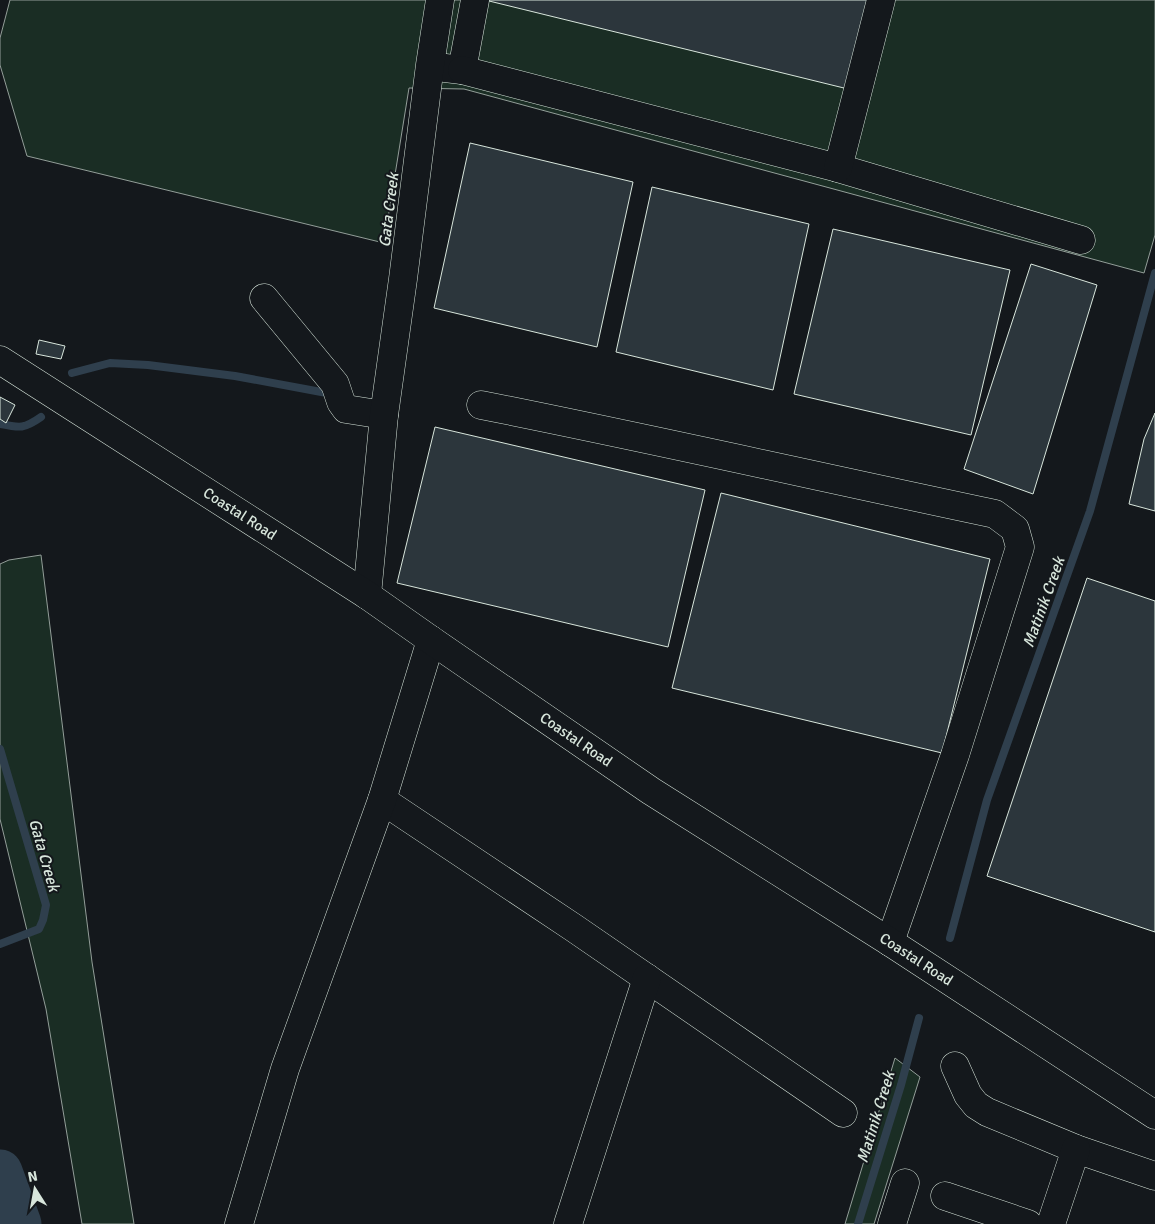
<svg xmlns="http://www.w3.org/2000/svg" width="1155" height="1224" font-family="Signika,sans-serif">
<rect width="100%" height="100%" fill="#14181c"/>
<g fill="#1a2d24" stroke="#939e99">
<polygon points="10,0 1155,0 1155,235 1144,273 464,89 409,88 384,243 27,156 0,65 0,38"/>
<polygon points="41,555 92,962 134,1224 82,1224 46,1009 0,819 0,564 9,560"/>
<polygon points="895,1058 920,1077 874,1224 845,1224"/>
</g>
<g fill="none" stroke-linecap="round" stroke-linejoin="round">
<g stroke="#2f3f4d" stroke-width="8">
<polyline points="72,373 110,363 148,365 235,376 332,394"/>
<path d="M0 424C20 428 24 429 41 417"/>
<polyline points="0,749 46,905 43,920 39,929 0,944"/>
<polyline points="950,938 987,800 1090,511 1155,273"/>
<polyline points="858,1224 901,1085 919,1018"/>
</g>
<polyline stroke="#2f3f4d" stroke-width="45" points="0,1172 19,1224"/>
</g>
<g fill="#2c363c" stroke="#d8e6dc">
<polygon points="485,0 871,0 848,89"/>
<polygon points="470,143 633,182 597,347 434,308"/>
<polygon points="652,187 809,224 773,390 616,352"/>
<polygon points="833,229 1010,270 971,435 794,394"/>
<polygon points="1031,264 1097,285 1033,494 964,469"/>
<polygon points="39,340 65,346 61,359 36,354"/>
<polygon points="0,397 15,405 6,423 0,419"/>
<polygon points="1155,413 1155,511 1129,504 1144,439"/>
<polygon points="435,427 705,490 668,647 397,583"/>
<polygon points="721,493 990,559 942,753 672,688"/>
<polygon points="1087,578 1155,601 1155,932 987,876"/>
</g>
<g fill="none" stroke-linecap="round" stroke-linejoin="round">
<g stroke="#d8e6dc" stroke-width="29">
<g id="minor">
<polyline points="445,68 462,70 475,0"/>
<polyline points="462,70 838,168 1081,240"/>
<polyline points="838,168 881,0"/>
<polyline points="264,298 335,384 341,402 346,409 384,415"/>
<path d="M481 405C653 439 824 478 995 514L1015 529 1020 547 955 755 890 942"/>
<polyline points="367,595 384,415 403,279 430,65 440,0"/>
<polyline points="382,800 574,928 843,1113"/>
<polyline points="955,1066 968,1095 976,1105 987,1112 1076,1149 1155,1176"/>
<polyline points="945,1196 1028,1224"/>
<polyline points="239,1224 285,1069 382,800 431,640"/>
<polyline points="568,1224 647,978"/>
<polyline points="892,1224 905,1183"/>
<polyline points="1051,1224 1076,1149"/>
</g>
</g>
<g stroke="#d8e6dc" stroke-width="29">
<g id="major">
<path id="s1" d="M0 360 367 595 431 640 651 791 890 942 1155 1115"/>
</g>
</g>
<use href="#minor" stroke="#14181c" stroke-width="28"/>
<use href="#major" stroke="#14181c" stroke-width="28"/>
</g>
<g text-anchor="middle" stroke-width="4" stroke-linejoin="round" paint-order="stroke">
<g font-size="15" fill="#d8e6dc" stroke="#14181c">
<text dy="5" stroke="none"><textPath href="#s1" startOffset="285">Coastal Road</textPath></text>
<text dy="5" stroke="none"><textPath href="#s1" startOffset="690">Coastal Road</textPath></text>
<text dy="5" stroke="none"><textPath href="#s1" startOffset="1095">Coastal Road</textPath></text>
</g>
<g font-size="16" font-style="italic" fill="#d8e6dc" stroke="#14181c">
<text transform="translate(388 210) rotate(-83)" y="6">Gata Creek</text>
<text transform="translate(1043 602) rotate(-70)" y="6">Matinik Creek</text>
<text transform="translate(45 855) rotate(74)" y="6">Gata Creek</text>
<text transform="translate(875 1117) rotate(-73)" y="6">Matinik Creek</text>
</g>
</g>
<g transform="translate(35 1189) rotate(349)" stroke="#14181c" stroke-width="4" paint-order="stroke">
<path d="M0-4L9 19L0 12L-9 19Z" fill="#d8e6dc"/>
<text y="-8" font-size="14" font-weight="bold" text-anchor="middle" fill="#d8e6dc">N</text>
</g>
</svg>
